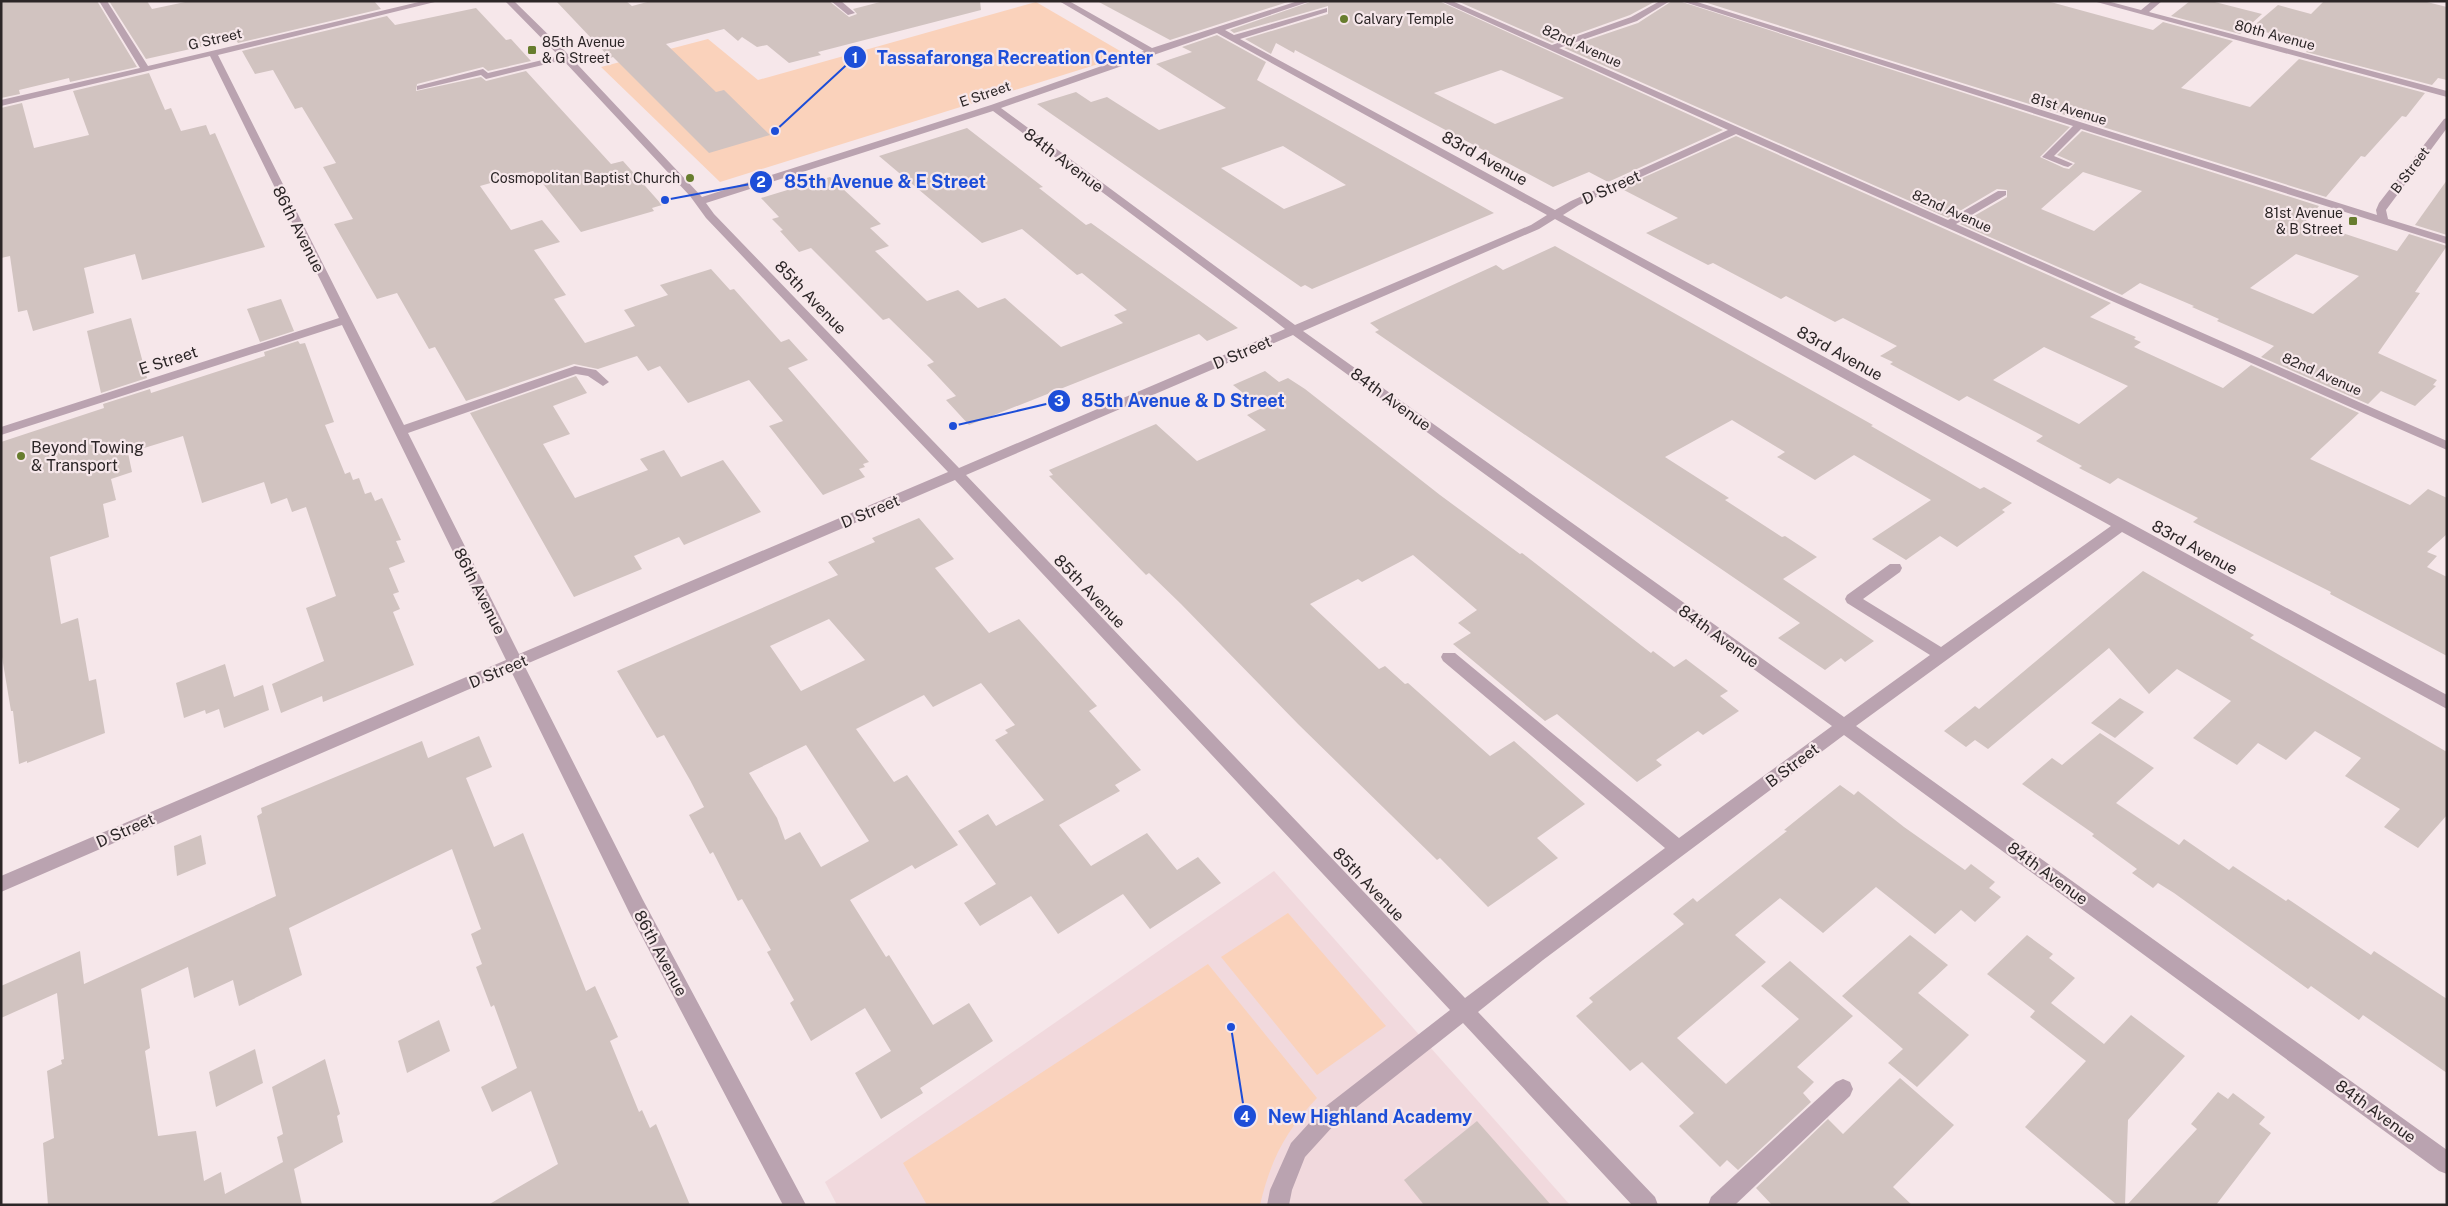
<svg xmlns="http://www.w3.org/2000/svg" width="2448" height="1206" font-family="'Public Sans',sans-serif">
<rect width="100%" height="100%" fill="#f6e7ea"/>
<polygon fill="#f1d9dd" points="1274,871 1570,1205 837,1205 825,1182"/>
<g fill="#fad2bb">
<polygon points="1036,2 1127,55 720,182 601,67 708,39 758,80"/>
<polygon points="1288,913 1386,1026 1317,1075 1221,957"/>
<path d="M1208 964 1317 1098C1285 1132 1271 1159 1260 1205H927L903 1163Z"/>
</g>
<g fill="#d1c3c0" fill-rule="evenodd">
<polygon points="1,1 97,1 137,67 70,82 69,78 19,90 20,94 1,98"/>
<polygon points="109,1 147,1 152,9 190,1 374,1 381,9 238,43 235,39 146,59"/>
<polygon points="556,1 626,1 632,6 651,1 829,1 849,17 857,14 853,9 884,1 980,1 981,10 818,52 821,55 789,63 767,45 757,47 742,37 738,41 724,29 666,44 716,92 724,90 770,135 709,153 613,57 610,58"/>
<polygon points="1097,1 1291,1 1170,40"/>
<path d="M1313 1H1439L1723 130 1608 182 1589 172 1553 187 1295 50 1294 53 1276 43 1271 54 1245 39 1328 14V6L1234 33 1230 30ZM1501 70 1564 98 1495 124 1434 93Z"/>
<polygon points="1457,1 1656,1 1630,15 1552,43"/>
<path d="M1672 1H1679L2070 127 2040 157 2064 168 2069 169 2075 163 2057 155 2082 131 2319 206 2306 221 2397 251 2409 234 2447 246 2415 292 2420 293 2378 353 2437 380 2433 385 2436 386 2415 406 2381 391 2368 404 2261 357 2274 346 2217 321 2219 319 2192 307 2194 306 2140 283 2122 295 1960 224 2007 197V190L1997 189 1948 218 1564 48 1638 23ZM2083 172 2142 191 2094 231 2041 209ZM2296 254 2359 276 2313 314 2250 288Z"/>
<polygon points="1701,1 2047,1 2153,30 2163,22 2233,41 2181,88 2250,107 2299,59 2425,93 2406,117 2402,116 2365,157 2361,156 2326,197"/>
<polygon points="2190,1 2211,1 2262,14 2240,34 2171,16"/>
<polygon points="2324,1 2423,1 2447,7 2447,80 2438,78 2432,85 2306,52 2312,45 2251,28 2278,5 2311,14"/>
<polygon points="476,8 506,40 511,39 531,61 488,71 483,67 417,84 416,91 481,77 486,81 526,71 611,164 623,161 662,205 652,208 654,211 581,232 533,171 480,186 511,230 542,220 560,242 534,250 566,295 554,299 585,343 635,326 624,310 668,295 660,285 711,269 730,290 734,289 781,342 789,339 808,360 788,368 869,462 863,464 865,467 859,469 865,477 823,495 769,426 783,421 749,380 688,403 660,366 648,371 637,356 598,369 574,364 466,401 435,347 429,349 397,293 377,299 334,224 353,219 323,167 336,163 302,107 295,109 273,70 255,74 242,51 387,16 395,25"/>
<path d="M1217 35 1266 62 1257 80 1494 213 1312 289 1305 285 1301 287 1037 104 1076 92 1091 102 1107 97 1159 130 1226 108 1156 64 1192 52 1182 47ZM1283 146 1346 185 1284 209 1221 168Z"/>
<polygon points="149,73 165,110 171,108 181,131 206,125 210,135 215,133 265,247 142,280 135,254 84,268 94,313 33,331 27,310 18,312 10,256 1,258 1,108 22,103 34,148 89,135 73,91"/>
<polygon points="967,128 1043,187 1039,188 1086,225 1091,223 1238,328 1207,341 1199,334 969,425 946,400 956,396 927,365 934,362 889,318 883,320 811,248 799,252 780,231 783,230 772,219 779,217 761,198 830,177 881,224 870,228 889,246 875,251 927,301 958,290 978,308 1005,298 1061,347 1123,323 1114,315 1127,310 1082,273 1077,275 1022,229 982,243 879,156"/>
<path d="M1736 136 2111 303 2090 317 2136 337 2134 339 2141 342 2134 347 2223 388 2251 365 2359 413 2310 459 2410 505 2428 489 2447 498V534L2427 552 2437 556 2427 567 2447 577V656L2330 594 2331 592 2193 522 2198 518 2118 478 2110 484 2079 468 2082 466 2036 441 2043 436 1967 396 1959 401 1890 364 1893 362 1880 356 1897 346 1843 318 1835 322 1786 296 1781 299 1713 263 1708 265 1646 233 1678 218 1620 188ZM2044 347 2128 386 2079 424 1993 380Z"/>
<polygon points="2447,180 2447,235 2415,225"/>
<polygon points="1555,246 1873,425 1871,426 1980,489 1984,487 2012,503 2002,510 2005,512 1957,547 1940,536 1906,560 1872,539 1931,500 1854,455 1815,480 1777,457 1785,452 1732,420 1665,457 1729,498 1725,500 1782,537 1785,536 1817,557 1783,579 1874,641 1845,662 1841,658 1825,670 1778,638 1800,623 1375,332 1379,330 1370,323 1496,265 1503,270"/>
<polygon points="281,299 294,331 260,342 247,309"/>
<polygon points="131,318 147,378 101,393 87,331"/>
<polygon points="298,341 300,344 305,343 323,392 334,422 325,425 345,474 350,472 353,480 359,478 365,494 371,492 375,501 382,498 401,540 396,541 405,562 389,568 399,592 393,594 400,609 393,612 414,665 323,702 322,696 281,713 272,684 324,661 306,608 336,596 306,507 292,512 287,498 271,504 264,482 202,503 183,436 128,453 132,472 111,479 116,500 103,504 109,537 50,557 61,624 78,618 89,681 96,679 105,733 27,763 27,761 19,764 13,711 11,711 1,651 1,442 104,408 103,404 150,389 151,393 265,356 264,352"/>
<polygon points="1265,371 1279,382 1288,378 1305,389 1440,495 1520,554 1522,553 1651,653 1653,651 1674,667 1686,659 1728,691 1720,696 1739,711 1703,735 1698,731 1656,760 1662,765 1637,782 1557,714 1545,721 1453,644 1471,633 1458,623 1477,610 1413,555 1362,582 1358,579 1310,604 1379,669 1385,666 1405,684 1408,683 1490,756 1514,741 1585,804 1537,838 1558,858 1488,907 1440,858 1437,860 1298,724 1181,604 1149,573 1146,575 1049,476 1053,475 1049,470 1156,424 1197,461 1266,430 1247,415 1262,408 1233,385"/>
<polygon points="576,376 587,393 553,406 570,434 543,444 575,498 648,470 640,459 664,450 681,477 723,460 761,512 684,545 679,537 634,556 642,569 574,597 470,413"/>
<path d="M919 518 954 559 935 568 989 633 1019 619 1097 706 1089 711 1141 770 1115 785 1120 791 1059 825 1091 866 1147 833 1177 870 1198 857 1221 883 1150 929 1123 894 1058 934 1031 896 980 926 964 903 996 884 958 831 988 814 996 826 1044 800 995 740 1008 733 1005 730 1015 725 981 683 933 707 924 695 856 729 894 782 907 775 958 845 915 869 912 865 850 900 886 957 889 955 933 1025 969 1003 993 1041 920 1088 923 1093 881 1119 855 1073 891 1051 865 1008 811 1041 790 1003 794 1000 767 952 771 950 742 899 738 901 713 852 710 854 689 815 704 807 690 780 664 735 657 738 617 671 838 575 828 562 875 542 872 538ZM829 619 865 660 801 691 770 646ZM806 745 869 841 821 867 800 832 785 840 777 818 749 773Z"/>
<polygon points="2143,571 2254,635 2250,638 2447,752 2447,815 2418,848 2384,827 2400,809 2345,776 2361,758 2315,731 2286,760 2258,743 2237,765 2193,738 2231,701 2177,669 2149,694 2109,648 1988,749 1975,740 1966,747 1944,731 1975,706 1979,709"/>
<polygon points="225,664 234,697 263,685 269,710 224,728 219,709 206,714 205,710 184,718 176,683"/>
<polygon points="2120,698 2144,712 2115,738 2091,723"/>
<polygon points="2100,733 2154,768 2116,803 2179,845 2184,839 2229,870 2233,866 2286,901 2288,899 2371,955 2374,951 2447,999 2447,1073 2363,1015 2359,1020 2311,986 2308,989 2174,893 2158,883 2153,888 2132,873 2137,869 2092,836 2094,834 2022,784 2052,758 2062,765"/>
<polygon points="479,736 492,767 466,778 494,847 523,833 586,991 595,986 618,1037 610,1041 639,1112 642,1110 650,1128 656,1124 690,1205 488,1205 558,1164 531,1091 492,1112 481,1087 517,1068 494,1005 491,1007 476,967 482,964 471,934 481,929 452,849 289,928 302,975 239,1006 233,980 194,998 188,967 141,989 150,1048 145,1051 158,1136 196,1131 204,1181 221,1172 225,1194 283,1162 277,1137 283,1134 272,1087 325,1059 340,1114 337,1116 343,1142 294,1169 302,1205 48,1205 43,1143 54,1138 47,1071 62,1064 61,1060 64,1059 57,993 1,1018 1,986 80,951 84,984 276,896 257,816 262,813 261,808 422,741 428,758"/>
<polygon points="1840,785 1854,795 1858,791 1904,827 1965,870 1971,864 1995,882 1989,888 2001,897 1975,922 1961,910 1935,934 1876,887 1823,933 1780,898 1735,935 1766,962 1677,1038 1726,1084 1799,1019 1761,986 1790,961 1853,1016 1797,1067 1814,1082 1803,1093 1811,1102 1738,1170 1727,1160 1720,1167 1679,1126 1694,1113 1642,1062 1630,1071 1576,1016 1593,1002 1589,998 1684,924 1673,914 1693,898 1697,902 1787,831 1784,830"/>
<polygon points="201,835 206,864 177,876 174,846"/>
<polygon points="1910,935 1948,965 1918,993 1969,1035 1917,1087 1888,1063 1903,1049 1842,996"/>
<polygon points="2027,935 2053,954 2049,958 2075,978 2051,1003 2104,1044 2131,1015 2185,1056 2128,1120 2125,1205 2117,1205 2025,1127 2086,1061 2030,1017 2035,1011 1987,974"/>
<polygon points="439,1020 450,1051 407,1073 398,1041"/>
<polygon points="255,1049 263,1083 216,1107 209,1072"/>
<polygon points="1900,1078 1954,1125 1893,1187 1912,1205 1772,1205 1756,1188 1828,1119 1843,1134"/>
<polygon points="2218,1092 2228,1099 2233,1093 2265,1117 2259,1124 2271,1133 2216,1205 2127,1205 2197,1129 2191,1124"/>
<polygon points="1477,1121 1551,1205 1424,1205 1404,1180"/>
</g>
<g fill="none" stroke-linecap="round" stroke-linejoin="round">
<g fill="#baa3b0" fill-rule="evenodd">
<path d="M99 1H107L148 66 423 1H439L218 55 404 425 575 366 596 370 609 382 603 386 588 376 576 374 408 433 519 654 948 472 706 218 690 196 563 60 486 79 481 75 417 90V86L483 69 488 73 559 56 505 1H514L562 48 702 197 991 105 1144 51 1059 1H1069L1152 48 1298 1H1311L1225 30 1234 35 1327 8V12L1240 39 1555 210 1571 201 1728 130 1441 1H1452L1552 45 1631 17 1660 1H1670L1637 21 1559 48 1948 220 1998 191H2006V195L1956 224 2447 441V450L1736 134 1579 205 1563 215 2447 695V709L2122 532 1856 726 2447 1150V1174L2439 1171 1844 735 1543 960 1478 1012 1655 1197 1658 1205H1632L1463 1023 1335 1124 1305 1157 1292 1190 1289 1205H1267L1270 1190 1291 1143 1321 1110 1450 1010 955 480 524 665 643 900 806 1205H783L629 912 511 671 1 892V876L506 660 342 325 1 435V427L339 318 210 56 1 106V100L140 68ZM1217 33 1547 215 1531 225 1295 325 1001 108ZM993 111 1267 315 1285 329 959 468 714 214 706 203ZM1555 219 2111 526 1941 647 1863 599 1900 572 1902 568 1900 564H1890L1847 595 1845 599 1847 603 1930 655 1844 717 1303 331 1539 229ZM1293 335 1832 726 1679 838 1455 653H1443L1441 657 1443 661 1665 848 1465 998 966 475Z"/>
<polygon points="831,1 841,1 855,13 848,15"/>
<polygon points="1681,1 1694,1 2377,215 2376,210 2379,203 2444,119 2447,118 2447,128 2386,210 2388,219 2447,237 2447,244 2081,129 2054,156 2073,164 2068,167 2064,166 2042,157 2073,126"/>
<polygon points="2093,1 2107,1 2141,10 2152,1 2162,1 2149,12 2447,91 2447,97"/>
<polygon points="1843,1079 1850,1082 1853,1089 1850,1096 1735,1205 1708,1205 1711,1197 1836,1082"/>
</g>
</g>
<g fill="#677d2e" stroke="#f6e7ea" stroke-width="2">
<circle cx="1344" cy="19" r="5"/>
<rect x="527" y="45" width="10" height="10" rx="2.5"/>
<circle cx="690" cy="178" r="5"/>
<rect x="2348" y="216" width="10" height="10" rx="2.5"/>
<circle cx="21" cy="456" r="5"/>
</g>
<g text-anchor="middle" stroke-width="4.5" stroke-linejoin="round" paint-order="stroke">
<g font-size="14" fill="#2c2627" stroke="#f6e7ea" text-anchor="start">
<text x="1354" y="24">Calvary Temple</text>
<text x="542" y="47">85th Avenue<tspan x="542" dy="16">&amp; G Street</tspan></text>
<text x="680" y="183" text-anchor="end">Cosmopolitan Baptist Church</text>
<text x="2343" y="218" text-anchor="end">81st Avenue<tspan x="2343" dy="16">&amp; B Street</tspan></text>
</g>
<g font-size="14" fill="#2c2627" stroke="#f6e7ea">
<text transform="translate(2275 35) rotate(15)" y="5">80th Avenue</text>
<text transform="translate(215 39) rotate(-13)" y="5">G Street</text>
<text transform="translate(1582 46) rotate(24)" y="5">82nd Avenue</text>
<text transform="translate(985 94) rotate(-19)" y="5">E Street</text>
<text transform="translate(2069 109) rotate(17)" y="5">81st Avenue</text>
<text transform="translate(2410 170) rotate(-53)" y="5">B Street</text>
<text transform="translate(1952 211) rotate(24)" y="5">82nd Avenue</text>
<text transform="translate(2322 374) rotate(24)" y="5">82nd Avenue</text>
</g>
<g font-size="16" fill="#2c2627" stroke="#f6e7ea">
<text transform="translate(1485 158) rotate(29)" y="6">83rd Avenue</text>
<text transform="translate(1064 160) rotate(37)" y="6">84th Avenue</text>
<text transform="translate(1611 187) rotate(-24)" y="6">D Street</text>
<text transform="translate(299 229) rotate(63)" y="6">86th Avenue</text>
<text transform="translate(811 297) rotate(46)" y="6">85th Avenue</text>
<text transform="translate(1242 352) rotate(-23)" y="6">D Street</text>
<text transform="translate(1840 353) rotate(29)" y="6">83rd Avenue</text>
<text transform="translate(168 360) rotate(-18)" y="6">E Street</text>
<text transform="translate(1391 399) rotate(36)" y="6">84th Avenue</text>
<text transform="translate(870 511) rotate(-23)" y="6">D Street</text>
<text transform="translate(2195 547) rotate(29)" y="6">83rd Avenue</text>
<text transform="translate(480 591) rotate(63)" y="6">86th Avenue</text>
<text transform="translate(1090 591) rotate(46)" y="6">85th Avenue</text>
<text transform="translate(1719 636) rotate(36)" y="6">84th Avenue</text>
<text transform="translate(498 671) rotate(-23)" y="6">D Street</text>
<text transform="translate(1792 765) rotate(-37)" y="6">B Street</text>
<text transform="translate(125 830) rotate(-24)" y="6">D Street</text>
<text transform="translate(2048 873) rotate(36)" y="6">84th Avenue</text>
<text transform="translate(1369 884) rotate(46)" y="6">85th Avenue</text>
<text transform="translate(661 953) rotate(62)" y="6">86th Avenue</text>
<text transform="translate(2376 1111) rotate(36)" y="6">84th Avenue</text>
</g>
<g font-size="16" fill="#2c2627" stroke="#f6e7ea" text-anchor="start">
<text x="31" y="453">Beyond Towing<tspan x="31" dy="18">&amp; Transport</tspan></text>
</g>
</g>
<path fill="none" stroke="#1d4ed8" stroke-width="2" d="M775 131L855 57M665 200L761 182M953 426L1059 401M1231 1027L1245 1116"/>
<g fill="#1d4ed8" stroke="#f6e7ea" stroke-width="2">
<circle cx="775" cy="131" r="5"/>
<circle cx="665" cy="200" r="5"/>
<circle cx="953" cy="426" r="5"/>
<circle cx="1231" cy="1027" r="5"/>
<circle cx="855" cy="57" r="12"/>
<circle cx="761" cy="182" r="12"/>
<circle cx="1059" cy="401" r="12"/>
<circle cx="1245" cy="1116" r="12"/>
</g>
<g font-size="15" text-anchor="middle" font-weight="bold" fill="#fff">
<text x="855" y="63">1</text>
<text x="761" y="187">2</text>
<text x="1059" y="406">3</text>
<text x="1245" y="1122">4</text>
</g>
<g font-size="18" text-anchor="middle" font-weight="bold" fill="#1d4ed8" stroke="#f6e7ea" stroke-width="4.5" stroke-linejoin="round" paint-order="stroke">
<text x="1015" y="64">Tassafaronga Recreation Center</text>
<text x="885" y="188">85th Avenue &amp; E Street</text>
<text x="1183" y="407">85th Avenue &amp; D Street</text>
<text x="1370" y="1123">New Highland Academy</text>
</g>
<rect width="2448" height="1206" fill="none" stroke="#2c2627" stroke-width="5"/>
</svg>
